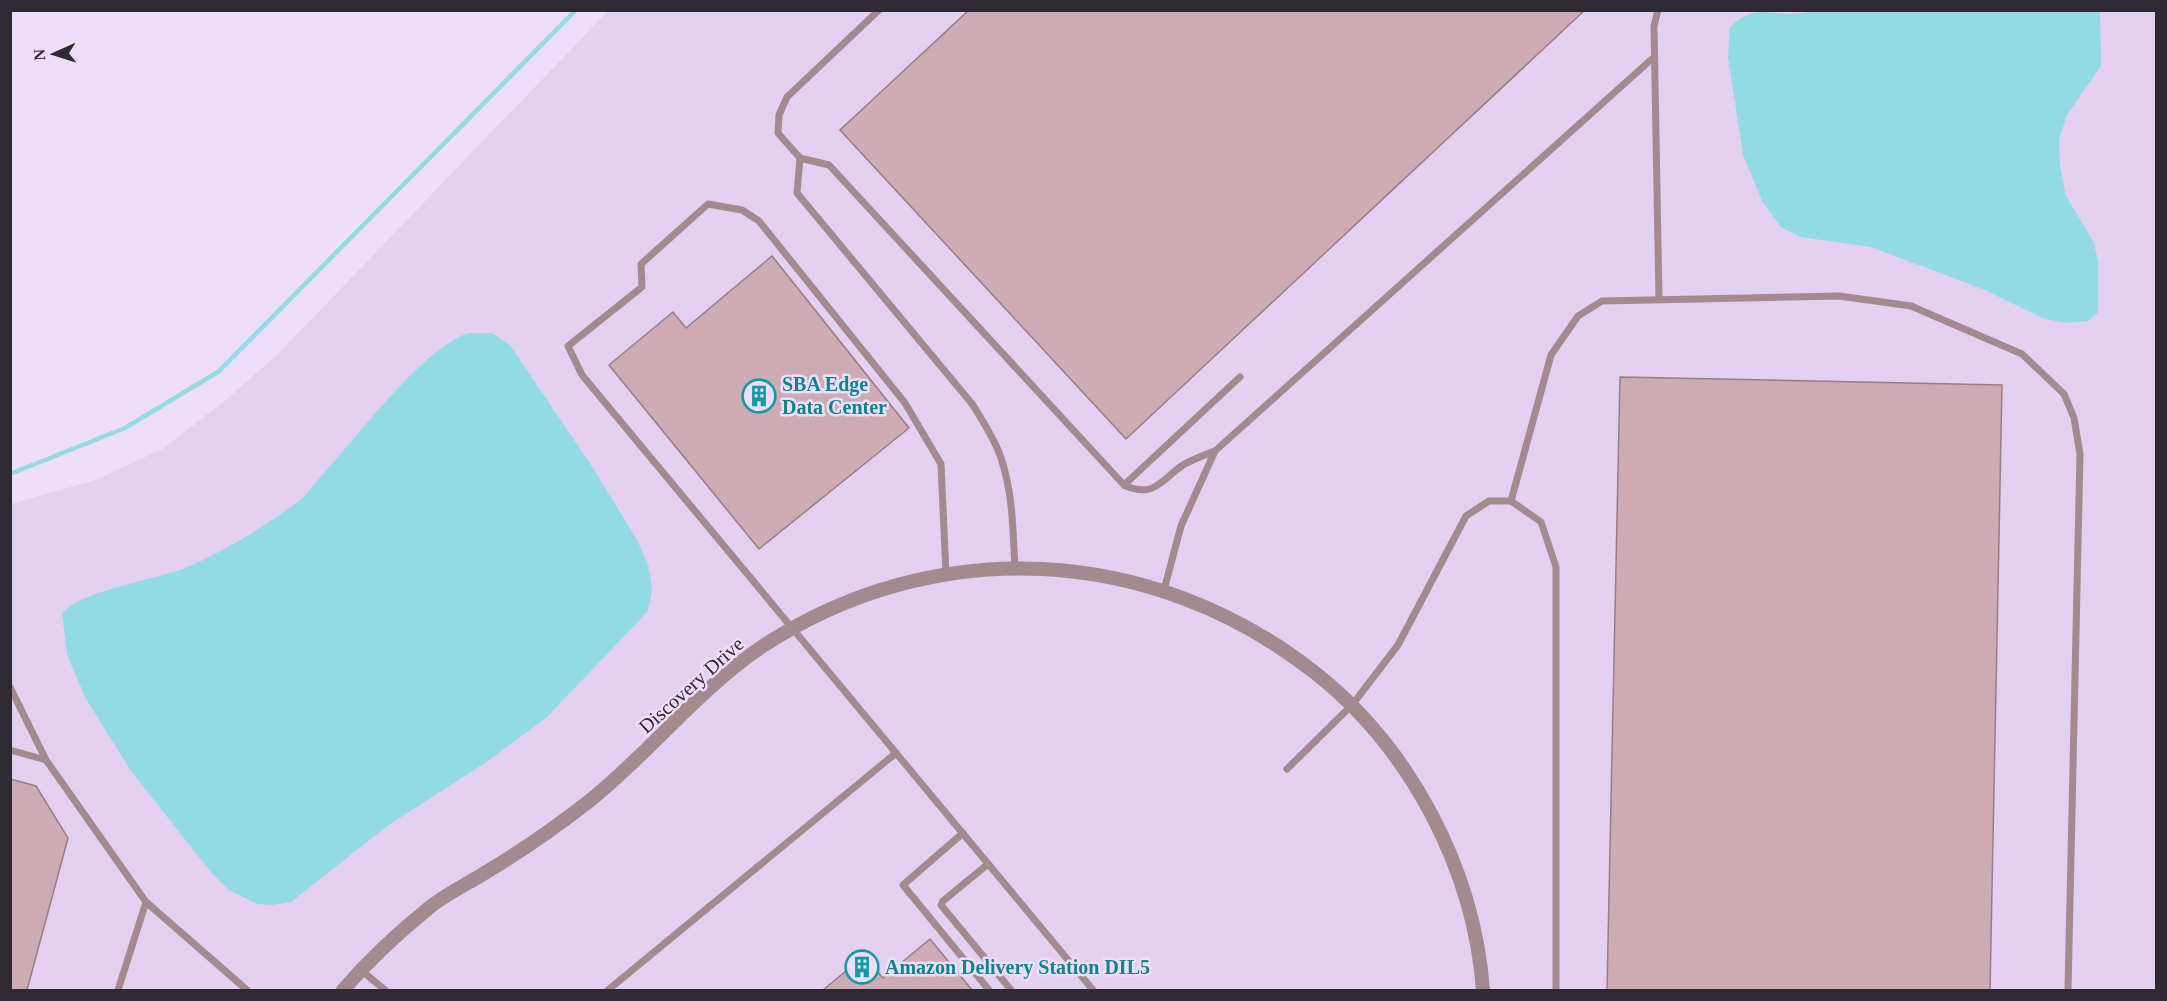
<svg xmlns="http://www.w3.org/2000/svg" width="2167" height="1001" font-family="Georgia,serif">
<rect width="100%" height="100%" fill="#eeddf8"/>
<polygon fill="#e3cfef" points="608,11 2156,11 2156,990 11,990 11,504 96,480 162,449 221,404 279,353"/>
<g fill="#92dbe5">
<path d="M1821 10 2100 11 2101 66 2067 115 2059 139 2060 167 2066 196 2093 241 2098 260V312L2088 321 2065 323 2042 318 1983 289 1871 247 1800 237 1781 227 1762 201 1743 155 1728 57 1730 27C1752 7 1761 12 1787 14 1798 14 1810 12 1821 10Z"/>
<path d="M468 333H492L510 345 593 468 637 540 649 567 652 591 648 611 546 718 485 763 390 824 291 902 272 905 257 904 229 890 210 871 131 771 86 699 67 655 62 613C85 589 152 581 185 568 223 552 262 528 295 504 307 496 316 481 326 471 360 433 423 349 468 333Z"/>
</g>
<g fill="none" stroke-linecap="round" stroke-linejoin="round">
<polyline stroke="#92dbe5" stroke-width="4.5" points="10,474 125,428 218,372 576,10"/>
</g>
<g fill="#ccabb4" stroke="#9a7c84" stroke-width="1.5">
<polygon points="969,10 1585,10 1126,439 840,130"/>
<polygon points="772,256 909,428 759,549 609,365 673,312 686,328"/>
<polygon points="1620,377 2002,385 1990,990 1607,990"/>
<polygon points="10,779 36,786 68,838 27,990 10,990"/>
<polygon points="930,939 972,990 823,990 864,956 883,978"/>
</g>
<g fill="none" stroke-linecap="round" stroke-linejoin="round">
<g stroke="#a4898e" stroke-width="7">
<path d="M879 10 787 97 779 115 778 133 800 158 797 193 973 405C983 422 995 439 1001 458 1013 493 1013 532 1015 569"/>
<polyline points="1658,10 1654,26 1659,299"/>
<path d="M800 158 829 165 1124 485C1154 499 1161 480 1183 465 1193 459 1205 455 1215 451"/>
<polyline points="1124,485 1240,377"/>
<polyline points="1511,501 1551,355 1578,316 1602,301 1839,296 1911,306 2022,354 2064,394 2074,418 2080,454 2068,990"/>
<polyline points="1164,590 1181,526 1215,451 1654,57"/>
<polyline points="10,687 46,760 146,902"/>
<polyline points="10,750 46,760"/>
<polyline points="896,753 1093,990"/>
<polyline points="1287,769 1352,705 1398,645 1466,516 1489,501 1511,501 1541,522 1556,567 1556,990"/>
<polyline points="963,833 903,885 989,990"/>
<polyline points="988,864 943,901 941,905 1011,990"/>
<polyline points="362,971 385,990"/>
<polyline points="118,990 146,902 247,990"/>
<polyline points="608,990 896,753 582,375 568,346 642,287 641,264 708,204 742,210 759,221 905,403 941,464 946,574"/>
</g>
<path stroke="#a4898e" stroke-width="14" d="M343 990C369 960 399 932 430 907 448 893 469 883 488 871 523 850 556 827 588 802 649 754 698 689 763 646 936 533 1152 545 1314 672 1410 747 1474 869 1483 990"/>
</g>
<defs>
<g id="building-ring" transform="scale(1.725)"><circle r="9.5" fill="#eeddf8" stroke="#0f9aa8" stroke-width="1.5"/><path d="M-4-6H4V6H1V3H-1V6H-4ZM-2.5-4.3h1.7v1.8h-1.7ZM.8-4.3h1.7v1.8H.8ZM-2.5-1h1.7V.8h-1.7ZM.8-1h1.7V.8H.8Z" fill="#0f9aa8"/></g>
</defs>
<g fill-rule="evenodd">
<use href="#building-ring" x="759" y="396"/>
<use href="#building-ring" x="862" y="967"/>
</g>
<g text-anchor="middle" stroke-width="5" stroke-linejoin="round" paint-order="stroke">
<g font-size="20" font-weight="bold" fill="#0d838f" stroke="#eeddf8" text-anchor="start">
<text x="782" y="391">SBA Edge<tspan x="782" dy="23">Data Center</tspan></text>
<text x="885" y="974">Amazon Delivery Station DIL5</text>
</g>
<g font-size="20" fill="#2f2933" stroke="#eeddf8">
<text transform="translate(691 685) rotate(-42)" y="7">Discovery Drive</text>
</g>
</g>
<rect width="2167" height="1001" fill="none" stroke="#2f2933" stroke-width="24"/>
<g transform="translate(54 54) rotate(267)" stroke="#eeddf8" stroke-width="4.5" paint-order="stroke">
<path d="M0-4.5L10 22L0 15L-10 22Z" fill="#2f2933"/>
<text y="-9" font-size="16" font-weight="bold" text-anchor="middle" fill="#2f2933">N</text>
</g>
</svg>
